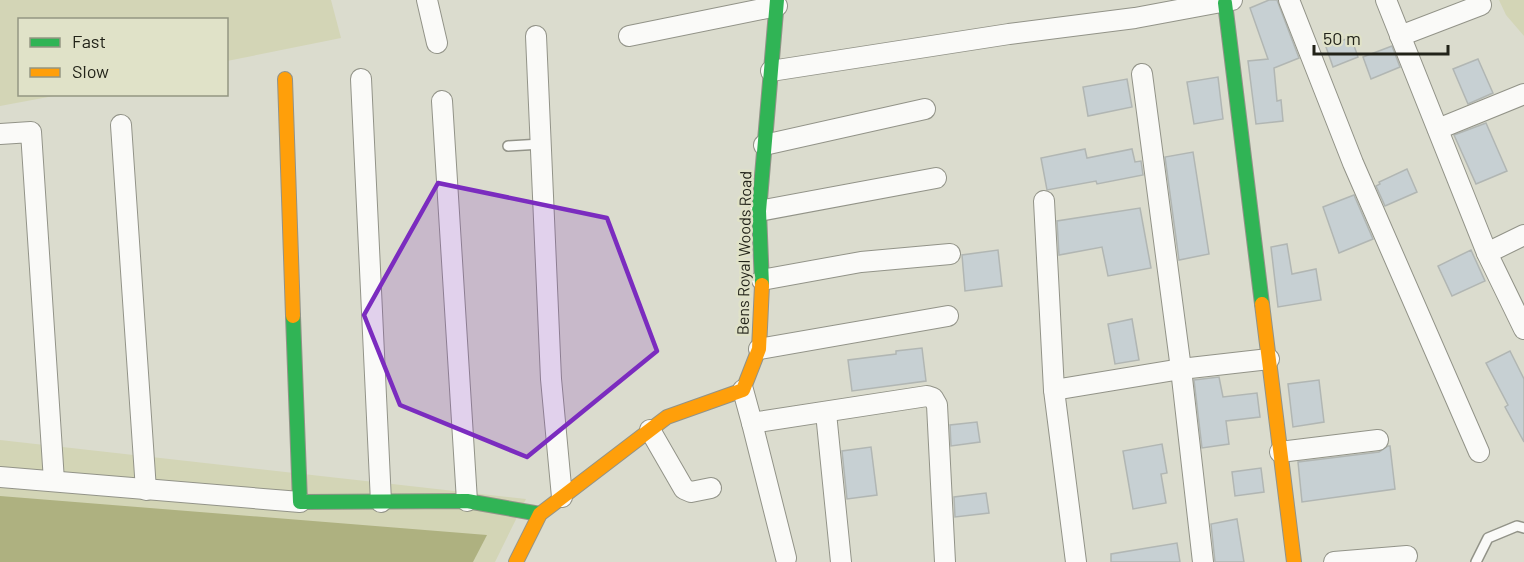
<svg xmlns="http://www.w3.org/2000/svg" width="1524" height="562" font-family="Barlow,sans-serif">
<rect width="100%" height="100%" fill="#dbdcce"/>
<g fill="#d3d5b6">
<polygon points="0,0 331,0 341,38 227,61 226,20 20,20 20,94 59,95 0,106"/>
<polygon points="1499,0 1524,0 1524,36 1506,15"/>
<polygon points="0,440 526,499 495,562 0,562"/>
</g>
<polygon fill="#aeb180" points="0,496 487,535 473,562 0,562"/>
<g fill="#c7d0d3" stroke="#b1b6b3" stroke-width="1.5">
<polygon points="1269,0 1277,0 1299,58 1274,68 1277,101 1281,100 1283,121 1256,124 1248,61 1268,59 1250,8"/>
<polygon points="1351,37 1358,57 1333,67 1326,47"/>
<polygon points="1392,46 1400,67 1371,79 1363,57"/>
<polygon points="1478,59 1493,93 1468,104 1453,69"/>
<polygon points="1218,77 1223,119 1194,124 1187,82"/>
<polygon points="1127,79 1132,107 1088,116 1083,87"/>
<polygon points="1486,123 1507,171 1476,184 1454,135"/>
<polygon points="1085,149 1087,158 1132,149 1135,162 1141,161 1143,175 1097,184 1096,181 1047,190 1041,158"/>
<polygon points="1193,152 1209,254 1179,260 1165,157"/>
<polygon points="1407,169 1417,192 1385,206 1376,186 1380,184 1379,182"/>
<polygon points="1354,195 1373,239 1339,253 1323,207"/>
<polygon points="1140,208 1151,268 1108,276 1102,247 1059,255 1057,221"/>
<polygon points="1287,244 1292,274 1316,269 1321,300 1278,307 1271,247"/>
<polygon points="998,250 1002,286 965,291 962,255"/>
<polygon points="1471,250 1485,281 1452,296 1438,266"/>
<polygon points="1132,319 1139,360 1115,364 1108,324"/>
<polygon points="922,348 926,381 852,391 848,360 896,354 896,351"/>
<polygon points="1510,351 1524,379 1524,442 1505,407 1508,405 1486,363"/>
<polygon points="1219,377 1223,397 1257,393 1260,417 1226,421 1229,444 1202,448 1194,380"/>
<polygon points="1319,380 1324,422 1293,427 1288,384"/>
<polygon points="977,422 980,442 951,446 950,425"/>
<polygon points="1162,444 1167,473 1161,474 1166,503 1133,509 1123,451"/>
<polygon points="1388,446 1390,446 1395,489 1302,502 1298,462 1379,452"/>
<polygon points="871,447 877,495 847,499 842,451"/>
<polygon points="1261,468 1264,492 1235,496 1232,472"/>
<polygon points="986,493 989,513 955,517 954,497"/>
<polygon points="1237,519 1244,562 1215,562 1211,524"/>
<polygon points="1177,543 1180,562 1111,562 1111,554"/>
</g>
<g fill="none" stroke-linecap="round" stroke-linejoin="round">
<g stroke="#929388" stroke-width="12">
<g id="lane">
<polyline points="508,146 541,144"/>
<polyline points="1476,562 1488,538 1517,526 1524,528"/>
</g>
</g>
<g stroke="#929388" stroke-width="22">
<g id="street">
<polyline points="427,0 437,43"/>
<polyline points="1289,0 1353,163 1479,452"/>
<polyline points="1386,0 1487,253 1524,329"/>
<polyline points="536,36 551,379 562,497"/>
<polyline points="629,36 777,6"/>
<polyline points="1400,36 1481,5"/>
<polyline points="771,71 1009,34 1135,18 1232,0"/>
<polyline points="1142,74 1181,369 1203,562"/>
<polyline points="361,79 381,502"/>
<polyline points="442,101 467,501"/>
<polyline points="121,125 146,490"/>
<polyline points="1438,129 1524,94"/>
<polyline points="0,134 31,132 54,481"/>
<polyline points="764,145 925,109"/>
<polyline points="1044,201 1054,390 1076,562"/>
<polyline points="759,211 936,178"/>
<polyline points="1487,253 1524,235"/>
<polyline points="762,280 861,262 950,254"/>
<polyline points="759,349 948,316"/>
<polyline points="743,390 752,423 927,396 933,398 937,405 945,562"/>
<polyline points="1054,390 1181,369 1269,359"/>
<polyline points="826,413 841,562"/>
<polyline points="752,423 786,558"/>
<polyline points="650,430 684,489 691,492 711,488"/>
<polyline points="1280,452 1378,440"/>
<polyline points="0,477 300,502"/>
<polyline points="1334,562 1407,556"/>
</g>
</g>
<g stroke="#929388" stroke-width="16">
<g id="fast">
<polyline points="1225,3 1262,304"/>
<polyline points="762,285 759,211 777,0"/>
<polyline points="293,316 300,502 467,501 540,514"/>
</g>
</g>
<g stroke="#929388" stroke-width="16">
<g id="slow">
<polyline points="285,79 293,316"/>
<polyline points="1262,304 1294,562"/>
<polyline points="516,562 540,514 667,417 743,390 759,349 762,285"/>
</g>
</g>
<use href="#lane" stroke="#fafaf8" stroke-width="9"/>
<use href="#street" stroke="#fafaf8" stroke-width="20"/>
<use href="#fast" stroke="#30b455" stroke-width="14"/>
<use href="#slow" stroke="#ff9f0a" stroke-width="14"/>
</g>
<path fill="#7b2cbf" fill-opacity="0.2" stroke="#7b2cbf" stroke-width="4.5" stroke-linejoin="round" d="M438 183 607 218 657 351 527 457 400 405 364 315Z"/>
<g text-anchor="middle" stroke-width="5" stroke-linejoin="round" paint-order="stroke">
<g font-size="16" fill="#222319" stroke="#e0e2c8">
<text transform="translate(744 253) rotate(-89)" y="6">Bens Royal Woods Road</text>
</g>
</g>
<rect x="18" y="18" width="210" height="78" fill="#e0e2c8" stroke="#949682" stroke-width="1.5"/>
<rect x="30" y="38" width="30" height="9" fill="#30b455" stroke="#949682" stroke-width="1.5"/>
<text x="72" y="48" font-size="18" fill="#222319">Fast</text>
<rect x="30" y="68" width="30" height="9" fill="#ff9f0a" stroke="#949682" stroke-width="1.5"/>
<text x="72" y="78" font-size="18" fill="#222319">Slow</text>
<path d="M1314 45v9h134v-9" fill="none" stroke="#222319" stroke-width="3"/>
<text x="1323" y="45" font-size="18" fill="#222319" stroke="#e0e2c8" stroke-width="4.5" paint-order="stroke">50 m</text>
</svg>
